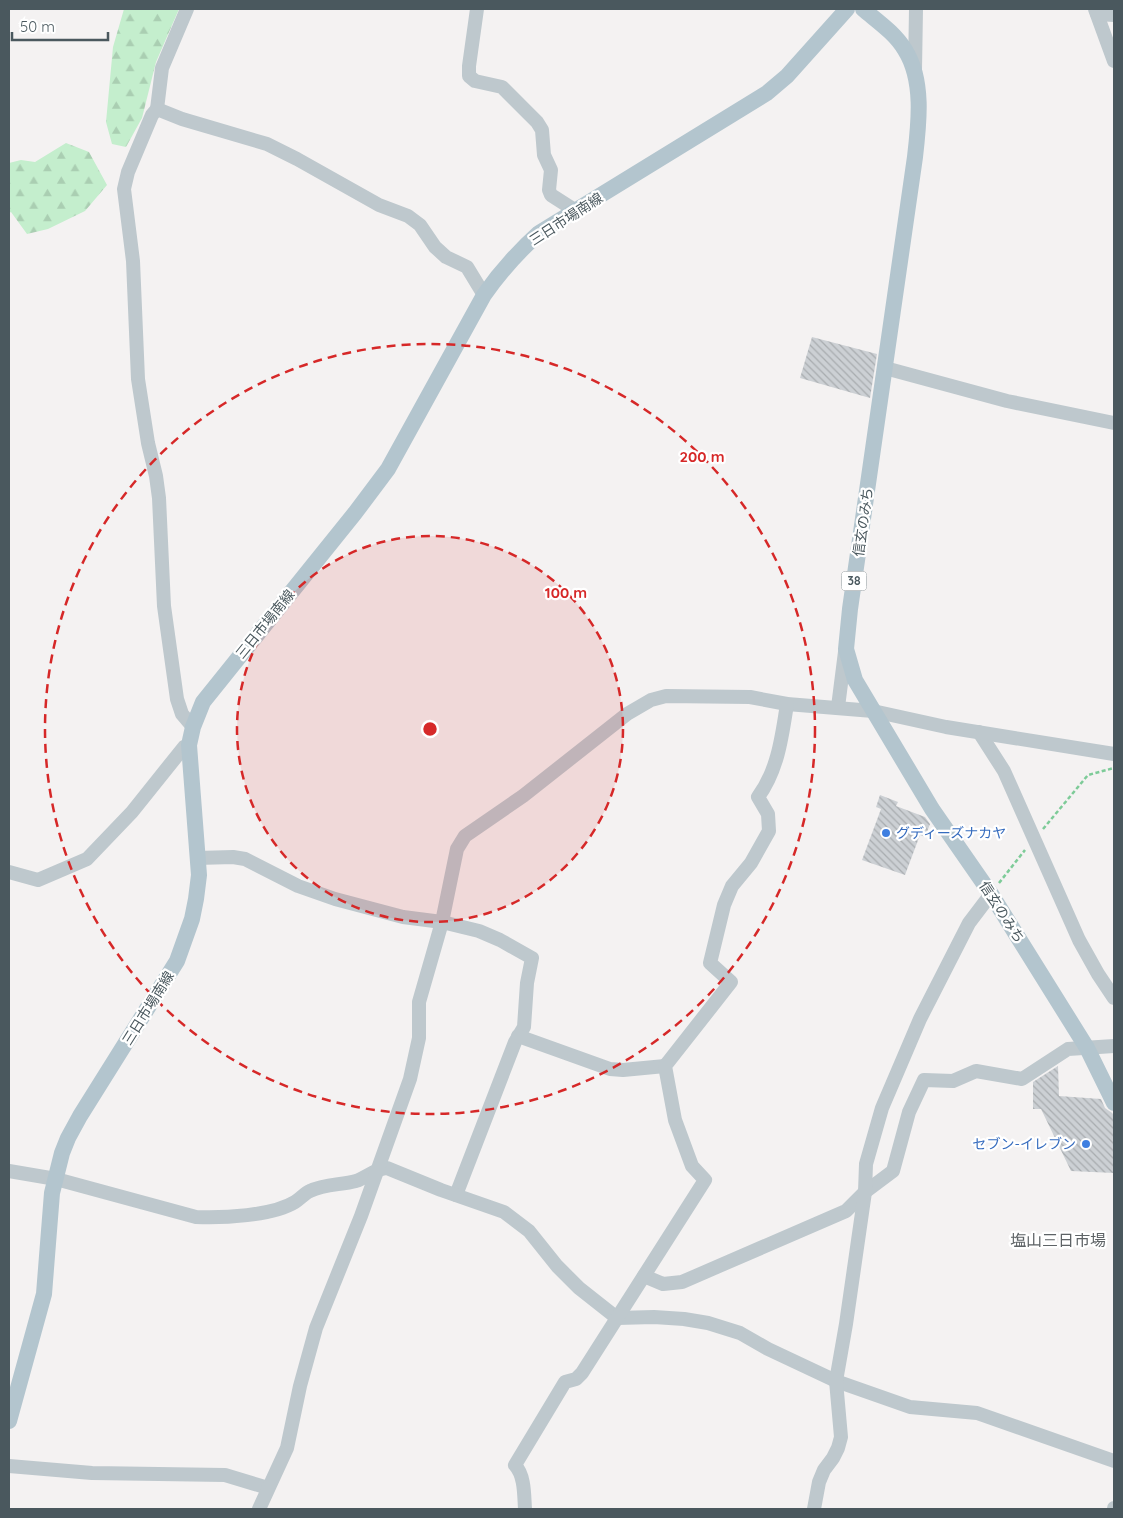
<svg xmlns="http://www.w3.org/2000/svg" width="1123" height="1518" font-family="Quicksand,'Noto Sans JP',sans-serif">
<defs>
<pattern id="forest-firs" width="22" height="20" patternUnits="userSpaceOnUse" patternTransform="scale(1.25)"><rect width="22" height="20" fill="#c4eecd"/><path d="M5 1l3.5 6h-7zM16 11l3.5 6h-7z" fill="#aaceb2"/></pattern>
<pattern id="building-back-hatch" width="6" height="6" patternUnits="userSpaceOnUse" patternTransform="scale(1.25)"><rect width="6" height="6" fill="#ccd0d4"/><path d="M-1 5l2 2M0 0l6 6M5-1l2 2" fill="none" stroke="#a8acaf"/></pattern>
</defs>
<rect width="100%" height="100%" fill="#f4f2f2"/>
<g fill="url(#forest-firs)">
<polygon points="124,9 179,9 156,62 142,118 126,147 112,144 106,122 113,47"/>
<polygon points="66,143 89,152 107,185 85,211 48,229 27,234 11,212 9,213 9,163 21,160 35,162"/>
</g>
<g fill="url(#building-back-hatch)">
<polygon points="812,337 877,354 870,398 800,378"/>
<polygon points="880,795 898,802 896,806 925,817 930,824 925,837 920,835 905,875 862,860 881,809 876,807"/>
<polygon points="1058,1066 1059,1096 1101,1099 1105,1108 1112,1113 1114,1116 1114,1173 1071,1171 1041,1109 1033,1109 1033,1082"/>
</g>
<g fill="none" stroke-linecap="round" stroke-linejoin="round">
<g stroke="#7dcb98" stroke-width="2.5" stroke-dasharray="4 2.5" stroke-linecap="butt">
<polyline points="1043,829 1088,775 1114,768"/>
<polyline points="999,883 1025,850"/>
</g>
<g stroke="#bec8cd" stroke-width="14">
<polyline points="477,9 469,66 469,76 475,81 502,87 537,122 542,130 544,155 551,170 549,190 551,195 576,211"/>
<polyline points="1095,9 1114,61"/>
<polyline points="1097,14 1114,15"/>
<polyline points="915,70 916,9"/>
<polyline points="157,109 162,68 187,9"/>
<polyline points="885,368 1007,401 1114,423"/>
<polyline points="838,707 845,652"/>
<polyline points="193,727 182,714 177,699 164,606 159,498 156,476 148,443 138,379 133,261 124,189 128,172 152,115 157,109 182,119 267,144 297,159 379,205 408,216 420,225 435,247 446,257 467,267 484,295"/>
<polyline points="979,732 1004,771 1079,940 1098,974 1114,998"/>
<polyline points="197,858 233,857 245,859 298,886 335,899 403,917 442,922 479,931 500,940 532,958 527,983 524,1027 515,1042 456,1195"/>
<polyline points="9,872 38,880 87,859 132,812 184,747 189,745"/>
<polyline points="518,1036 610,1069 623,1070 665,1066"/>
<path d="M9 1171 56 1179 196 1217C223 1218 272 1216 295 1202 300 1199 305 1193 310 1191 324 1184 341 1185 356 1181 367 1177 375 1169 387 1168L441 1190 504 1212 529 1231 557 1266 579 1288 617 1318 654 1317 684 1319 708 1323 740 1333 768 1349 836 1381 910 1407 977 1413 1114 1461"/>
<polyline points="644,1276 663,1284 682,1282 846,1211 865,1192 893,1171 909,1112 924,1080 953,1081 976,1071 1022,1079 1068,1049 1114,1046"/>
<polyline points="9,1466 92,1473 225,1475 268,1488"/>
<polyline points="259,1509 287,1448 300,1386 316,1328 361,1216 410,1079 419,1038 419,1002 442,922 457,849 465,836 523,796 627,714 651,700 666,696 750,697 787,704 873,711 946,727 1114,754"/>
<path d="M525 1509C524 1495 525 1476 515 1465L565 1382 576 1379 582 1373 705 1180 692 1166 675 1120 665 1066 731 982 710 963 724 905 732 886 751 863 769 831 768 814 758 797C778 770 782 736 787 704"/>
<polyline points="814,1509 819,1482 824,1470 833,1458 838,1448 841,1437 836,1381 846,1324 865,1192 866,1164 882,1108 920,1019 969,923 991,894"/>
<polyline points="1114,1509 1114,1508"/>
</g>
<g stroke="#b3c5ce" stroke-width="16">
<path d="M863 9C877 21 895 33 905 50 924 80 919 123 915 157L850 609 846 649 855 680 932 809 991 894 1087 1048 1114 1103"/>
<path d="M9 1421 44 1294 52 1193 62 1153 68 1138 80 1116 177 961 192 919 196 899 199 875 189 745 193 727 203 702 355 513 388 469 484 295C500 272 518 252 539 233L767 93 787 76 847 9"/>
</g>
</g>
<circle cx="430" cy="729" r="193" fill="#d62828" fill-opacity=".12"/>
<g fill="none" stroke="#d62828" stroke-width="2.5" stroke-dasharray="9 6">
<circle cx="430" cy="729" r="193"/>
<circle cx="430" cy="729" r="385"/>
</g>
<g fill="#3f7fe0" stroke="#fff" stroke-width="2">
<circle cx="886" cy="833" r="5"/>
<circle cx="1086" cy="1144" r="5"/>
</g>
<g text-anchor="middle" stroke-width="4.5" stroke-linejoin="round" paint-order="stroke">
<rect fill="#fff" stroke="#808a8e" stroke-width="1" x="841.5" y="571.5" width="25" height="19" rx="4"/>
<g font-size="12" font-weight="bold" fill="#4a585e">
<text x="854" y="585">38</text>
</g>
<g font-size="14" fill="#4a585e" stroke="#fff">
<text transform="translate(566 219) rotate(-33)" y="5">三日市場南線</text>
<text transform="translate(863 522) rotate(-82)" y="5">信玄のみち</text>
<text transform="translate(265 624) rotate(-51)" y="5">三日市場南線</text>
<text transform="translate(1002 912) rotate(57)" y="5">信玄のみち</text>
<text transform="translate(148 1008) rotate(-58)" y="5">三日市場南線</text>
</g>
<g font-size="14" fill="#366cbe" stroke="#fff" text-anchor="start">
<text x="896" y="838">グディーズナカヤ</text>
<text x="1076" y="1149" text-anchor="end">セブン-イレブン</text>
</g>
<g font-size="16" fill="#5e6366" stroke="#fff">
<text x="1058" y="1246">塩山三日市場</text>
</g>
</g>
<circle cx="430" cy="729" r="8" fill="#d62828" stroke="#fff" stroke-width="2.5"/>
<g font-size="15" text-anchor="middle" font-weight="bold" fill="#d62828" stroke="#fff" stroke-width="4.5" stroke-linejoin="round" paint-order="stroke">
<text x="702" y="462">200 m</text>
<text x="566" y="598">100 m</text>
</g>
<rect width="1123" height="1518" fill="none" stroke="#4a585e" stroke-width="20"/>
<path d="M12 32v8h96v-8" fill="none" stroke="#4a585e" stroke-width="2.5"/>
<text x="20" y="32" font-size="15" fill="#4a585e" stroke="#ffffff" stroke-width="4" paint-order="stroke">50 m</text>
</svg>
